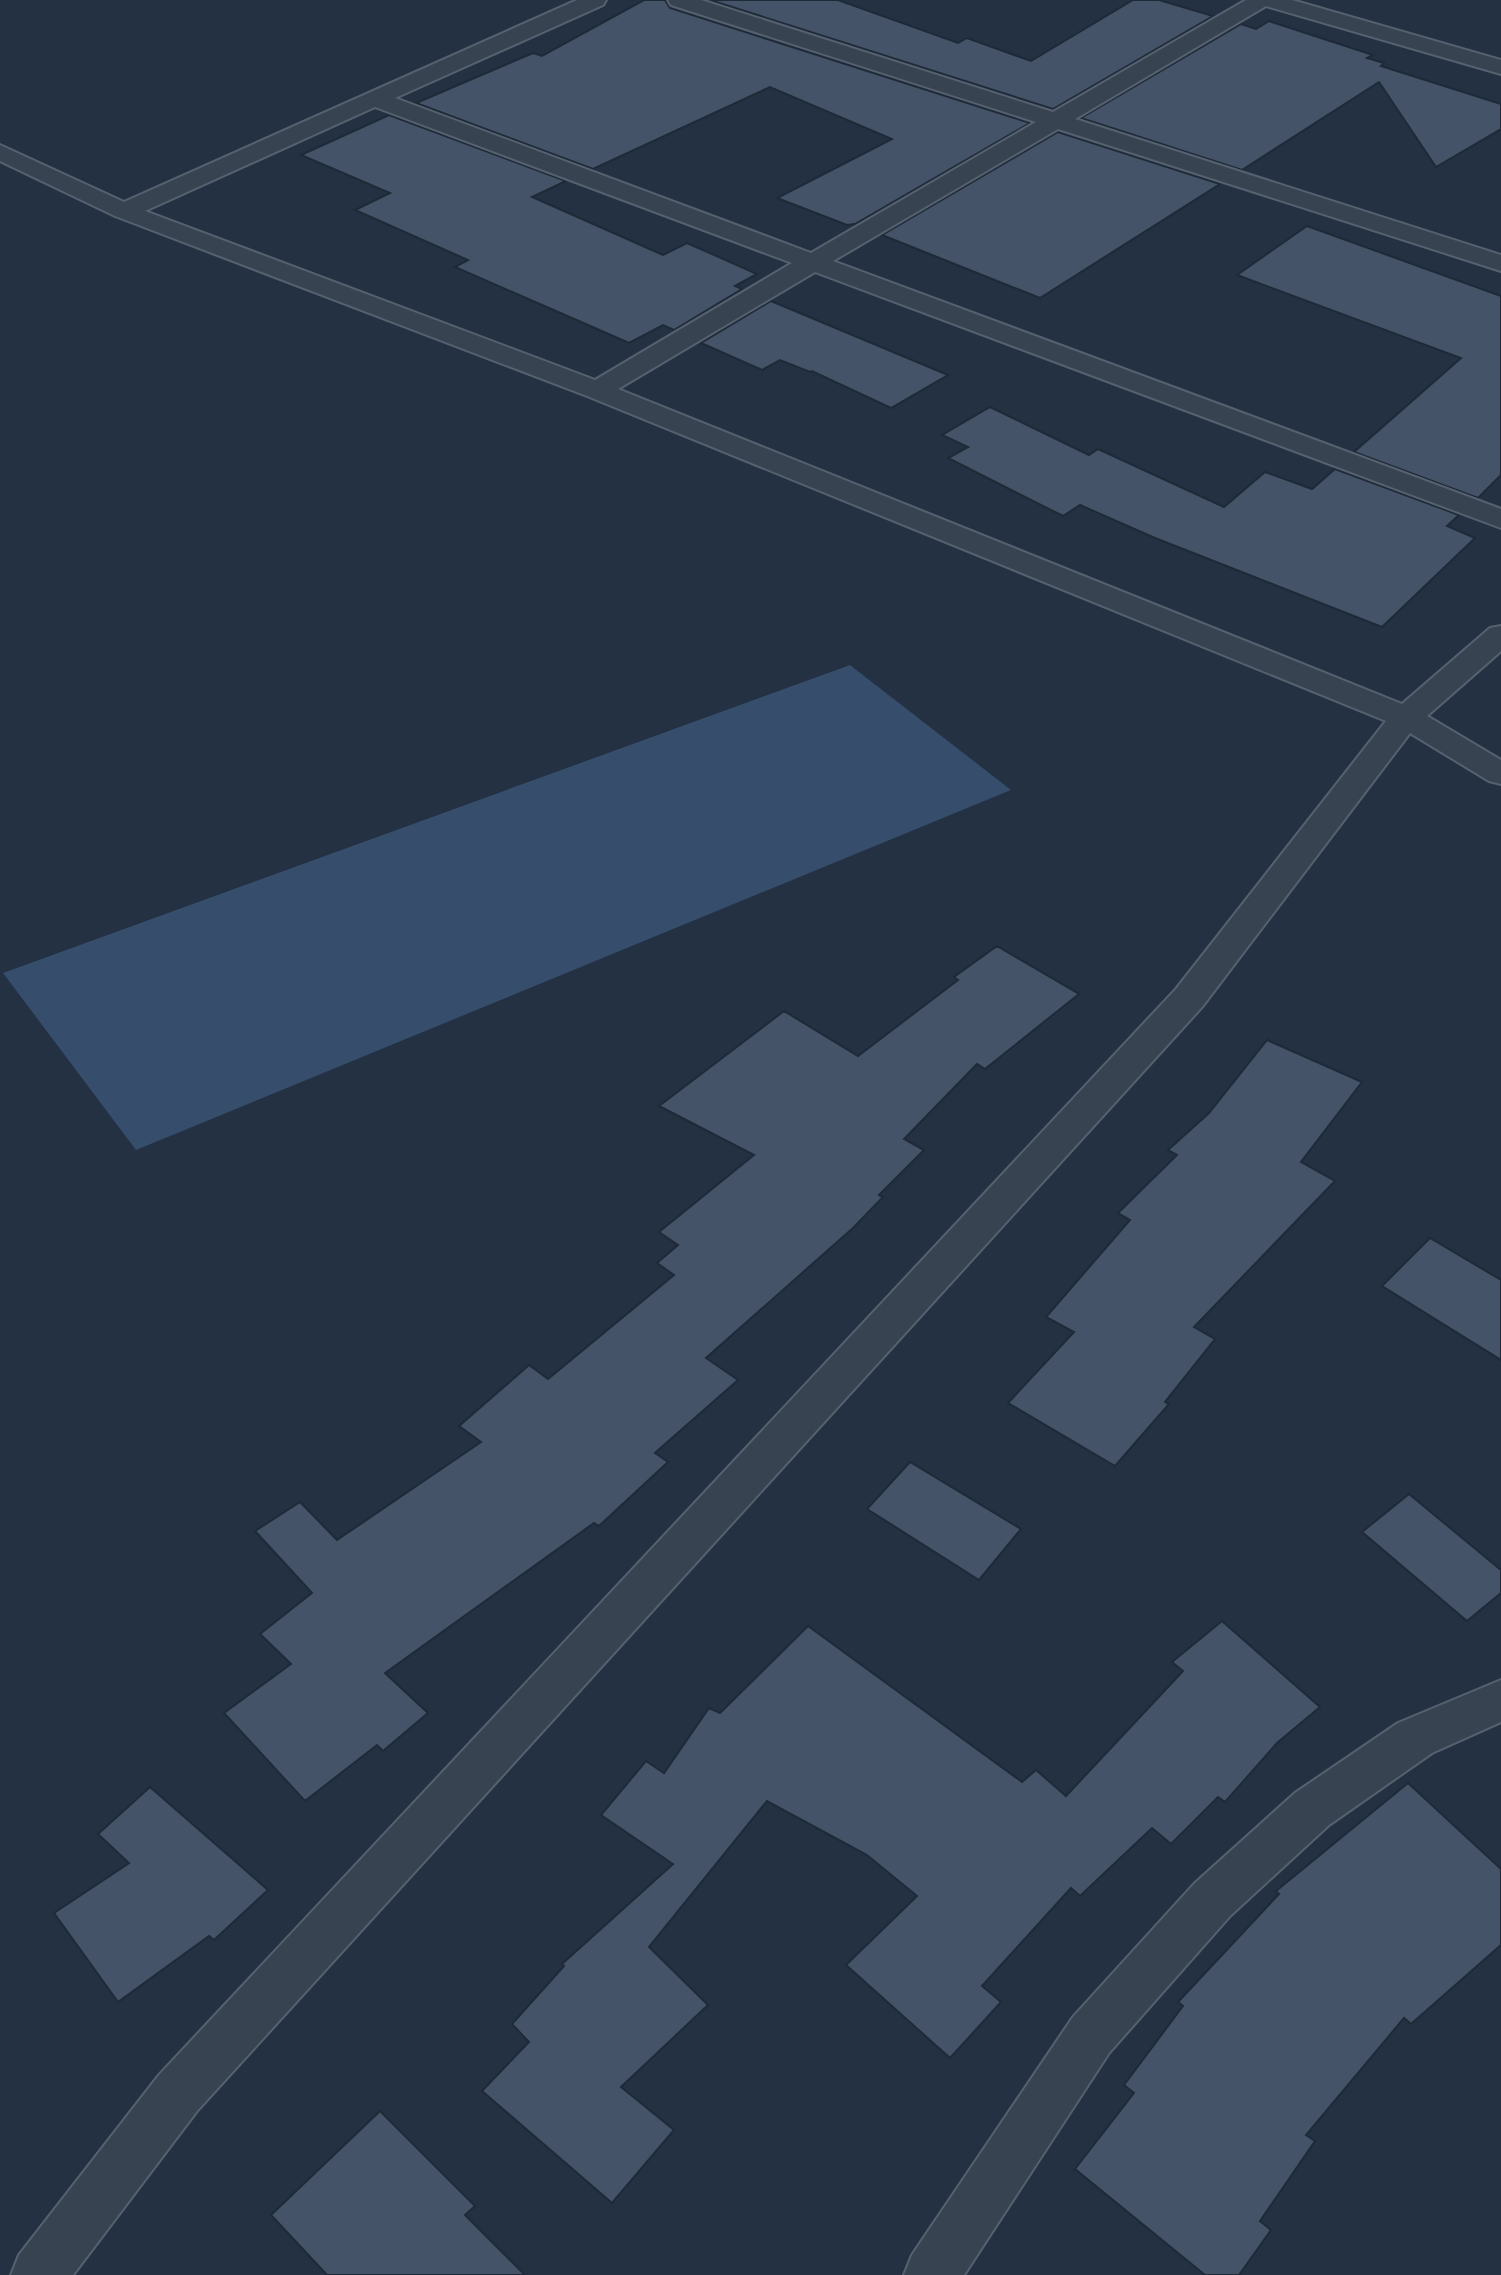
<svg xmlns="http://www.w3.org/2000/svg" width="1501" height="2275" font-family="Ubuntu,sans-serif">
<rect width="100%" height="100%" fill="#233143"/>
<polygon fill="#364d6b" points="850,665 1011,790 136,1150 3,973"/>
<g fill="#445367" stroke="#1f2a39" stroke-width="2">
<polygon points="644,0 665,0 670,8 1030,123 855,224 847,225 777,198 892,139 770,87 593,169 416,103 533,53 542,56"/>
<polygon points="710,0 838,0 958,43 967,38 1031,61 1133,0 1159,0 1213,16 1053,109"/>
<polygon points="1269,21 1373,55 1367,58 1384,63 1381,66 1501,104 1501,129 1436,167 1379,82 1242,170 1081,118 1241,24 1256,29"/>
<polygon points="389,115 566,181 532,197 663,255 687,243 757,274 735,286 742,289 674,330 663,325 629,343 588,325 455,267 468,260 355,210 390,193 301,155"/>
<polygon points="1058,132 1220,184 1040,298 882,235"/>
<polygon points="1307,226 1501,296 1501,475 1478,498 1354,452 1461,358 1237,275"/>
<polygon points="771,301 948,375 891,408 812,371 810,372 780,360 762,370 701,343"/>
<polygon points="990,407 1089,455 1098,449 1224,507 1265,472 1312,489 1335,469 1459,515 1447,526 1475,538 1382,627 1155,538 1080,505 1063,516 948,458 968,447 942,435"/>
<polygon points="997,946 1079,994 985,1069 977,1064 904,1139 924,1150 879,1195 883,1197 853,1228 706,1358 738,1380 655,1453 668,1462 599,1526 594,1523 385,1673 428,1713 383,1751 377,1745 305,1801 224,1713 291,1664 260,1634 312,1593 255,1531 300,1502 337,1540 481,1442 459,1426 529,1365 548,1379 674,1275 657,1263 678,1245 659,1232 754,1155 659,1106 784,1011 858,1056 958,980 954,977"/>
<polygon points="1267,1040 1362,1082 1301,1162 1335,1181 1194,1327 1215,1339 1165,1402 1169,1404 1115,1466 1008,1403 1074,1332 1046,1317 1130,1220 1118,1213 1177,1155 1168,1150 1209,1113"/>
<polygon points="1430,1238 1501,1280 1501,1360 1382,1286"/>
<polygon points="910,1462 1021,1529 979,1580 867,1509"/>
<polygon points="1409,1494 1501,1570 1501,1593 1467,1621 1362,1532"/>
<polygon points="1222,1621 1320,1707 1277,1743 1225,1802 1218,1797 1171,1844 1152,1828 1080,1896 1071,1888 982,1986 1001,2002 950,2058 846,1965 917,1896 867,1855 767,1801 649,1947 708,2005 621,2087 674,2130 612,2203 482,2091 529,2042 512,2024 564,1966 562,1964 673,1864 601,1815 646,1761 664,1773 709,1708 720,1713 808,1626 1022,1782 1036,1770 1066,1796 1183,1671 1172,1662"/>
<polygon points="1408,1783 1501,1869 1501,1945 1411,2024 1404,2018 1306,2135 1315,2141 1260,2221 1271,2230 1239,2275 1205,2275 1075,2169 1134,2093 1124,2085 1183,2006 1178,2002 1279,1894 1276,1891"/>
<polygon points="150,1787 268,1890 214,1940 209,1936 118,2002 54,1913 129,1863 98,1834"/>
<polygon points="380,2111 475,2206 465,2215 525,2275 327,2275 271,2215"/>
</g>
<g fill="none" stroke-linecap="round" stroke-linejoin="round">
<g stroke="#56616f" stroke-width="4">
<g id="minor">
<path d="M577 0H606L603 5 395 98 811 253 1036 122 671 5 668 0H701L1053 112 1246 0H1292L1501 60V74L1266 6 1075 119 1501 255V271L1058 129 833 261 1501 509V528L815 272 618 389 1402 704 1490 628 1501 626V651L1427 716 1501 760V784L1489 781 1410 733 1202 1007 197 2111 73 2275H11L19 2255 159 2075 1176 989 1386 721 587 396 115 216 0 161V145L124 202ZM375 107 792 263 595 380 145 211Z"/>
<polygon points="1501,1680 1501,1722 1432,1753 1329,1825 1230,1916 1109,2053 964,2275 904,2275 912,2255 1073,2017 1194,1884 1295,1793 1398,1723"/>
</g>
</g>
<use href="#minor" fill="#384352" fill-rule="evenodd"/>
</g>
</svg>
